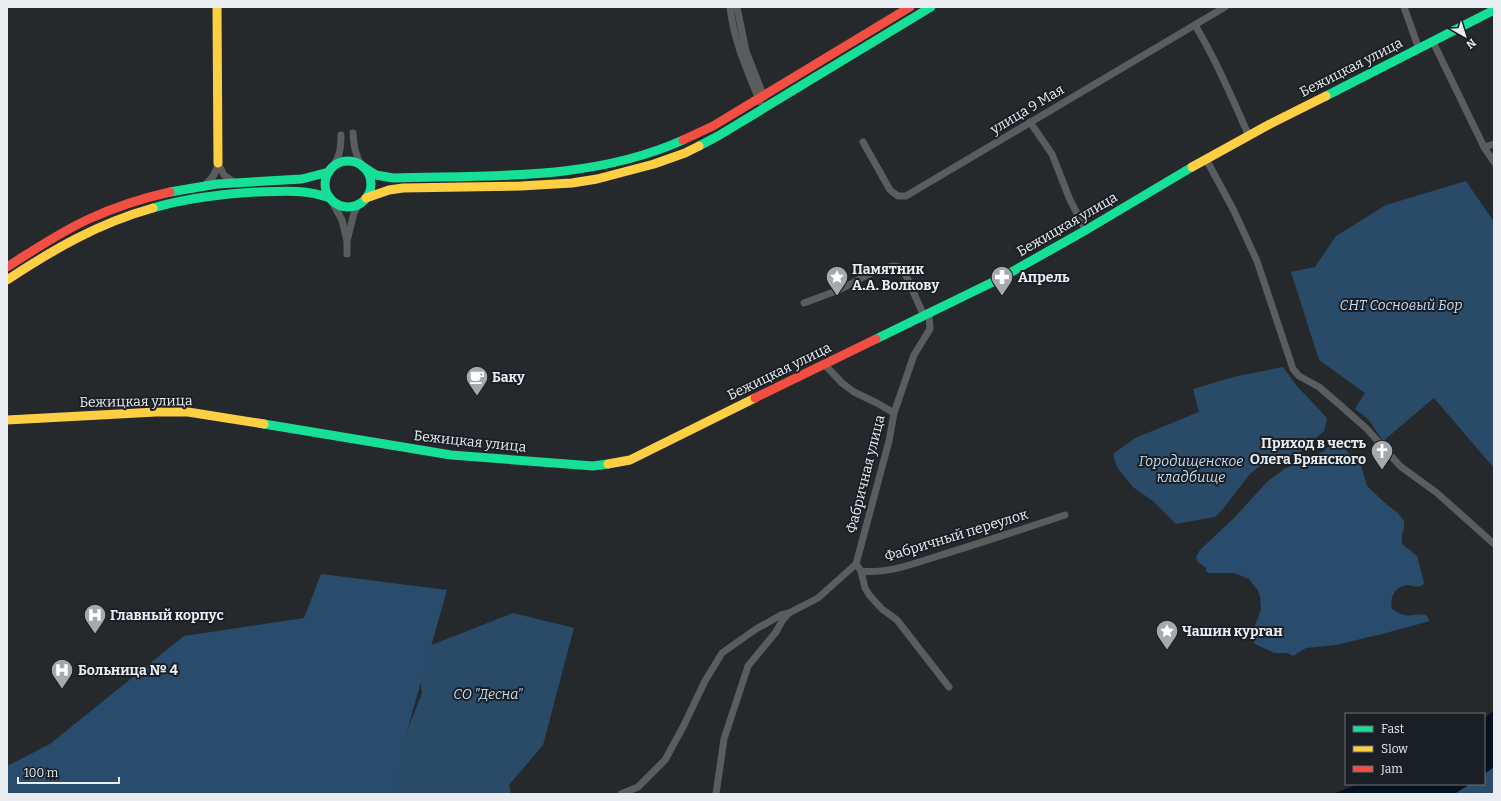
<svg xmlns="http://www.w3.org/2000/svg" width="1501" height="801" font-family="Bitter,serif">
<rect width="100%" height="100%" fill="#26292c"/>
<g fill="#294b68">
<polygon points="1466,181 1494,222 1494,468 1434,398 1383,441 1368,419 1355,409 1365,393 1319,360 1291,272 1315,267 1336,236 1386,205"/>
<polygon points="1283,367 1296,385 1327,418 1324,431 1300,452 1273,460 1257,468 1249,475 1223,509 1215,517 1176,524 1154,502 1133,487 1117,467 1113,454 1135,438 1199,412 1193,389 1237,376"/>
<polygon points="513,613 574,628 543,745 509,785 511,794 386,794 389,777 422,693 416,651"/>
</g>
<g fill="#294c6c">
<path d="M1337 440 1350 455 1356 458 1361 465 1367 486 1385 503 1398 513 1404 521V529L1402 534V544L1417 556 1424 583 1422 586C1415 588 1413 585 1407 585 1395 586 1389 598 1392 609 1409 620 1409 613 1426 615L1430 621 1382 634 1336 645 1306 648 1293 656 1288 653H1274L1255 644 1253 639V631L1261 609 1260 596 1257 589 1249 579 1234 573H1209L1206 571V568L1198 562 1196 557 1200 550 1234 518 1267 482 1284 469 1324 451 1332 442Z"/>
<polygon points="321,574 447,590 402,749 397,794 7,794 7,766 50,744 184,636 304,618"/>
<polygon points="1494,767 1494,794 1454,794 1470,784 1484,784 1484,774"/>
</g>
<g fill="#031121">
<polygon points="1494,711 1494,767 1484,774 1484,718"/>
<polygon points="1358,784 1470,784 1454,794 1333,794"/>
</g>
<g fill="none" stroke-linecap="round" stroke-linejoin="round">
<g stroke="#5a5c5e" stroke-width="7">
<path d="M730 7C734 42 747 70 760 102"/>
<polyline points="737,7 746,51 764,97"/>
<polyline points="1404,7 1419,49"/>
<path d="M1195 25C1216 60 1232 98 1249 136"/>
<polyline points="1433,42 1484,147 1494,162"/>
<polyline points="1030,122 1052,154 1070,200 1086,230"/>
<path d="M353 133C354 146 355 155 362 166"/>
<polyline points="863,142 890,190 898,196 906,196 1225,7"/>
<polyline points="1484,147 1494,144"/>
<polyline points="1206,159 1233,209 1257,261 1293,369 1299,376 1319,387 1340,405 1367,429 1400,466 1437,493 1494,544"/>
<polyline points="218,163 224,175 234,182"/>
<path d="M329 172C339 158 341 152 341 135"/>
<path d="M206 184C213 178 217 172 218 163"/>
<polyline points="330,198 342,220 347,241 354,213 359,204"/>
<polyline points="347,254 347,241"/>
<polyline points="804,303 839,290 879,269 894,266 899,267 904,271 924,316"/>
<polyline points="824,364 842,383 854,392 877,403 894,413"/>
<path d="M856 564 861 571C887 574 913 564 938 556 981 543 1023 529 1065 515"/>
<polyline points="861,571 865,588 870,596 882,609 897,620 949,687"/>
<polyline points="621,794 638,787 665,760 684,725 705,681 722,653 756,629 781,615 789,613 818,598 856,564 889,441 894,413 914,355 930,329 929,314"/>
<polyline points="716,794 724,739 748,666 776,632 782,621 789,613"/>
</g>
<g stroke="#16e098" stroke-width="9">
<polyline points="1326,96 1494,10"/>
<polyline points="699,146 718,136 931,7"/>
<circle cx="348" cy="184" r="23"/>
<path d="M362 166 376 175 393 178C491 175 592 181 683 140"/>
<polyline points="170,192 217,184 302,179 329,172"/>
<path d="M153 208C187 198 222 194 257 192 282 191 306 189 330 198"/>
<polyline points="876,339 999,279 1086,230 1192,167"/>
<polyline points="264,424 451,455 593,466 608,464"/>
</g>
<g stroke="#ffcf43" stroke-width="9">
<polyline points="217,7 218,163"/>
<polyline points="1192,167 1270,124 1326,96"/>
<polyline points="366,198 389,190 403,188 521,186 572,183 597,179 654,164 685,153 699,146"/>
<path d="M7 280C54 249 99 223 153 208"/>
<polyline points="7,420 156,412 188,412 264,424"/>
<polyline points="608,464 630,460 755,398"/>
</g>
<g stroke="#f24e42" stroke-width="9">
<polyline points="683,140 713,126 910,7"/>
<path d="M7 267C34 250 60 232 89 219 115 207 143 198 170 192"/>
<polyline points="755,398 876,339"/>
</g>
</g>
<defs>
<g id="sight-pin" transform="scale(1.15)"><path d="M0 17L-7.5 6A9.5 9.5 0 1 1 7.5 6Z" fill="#a5a8ac" stroke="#1a1f25"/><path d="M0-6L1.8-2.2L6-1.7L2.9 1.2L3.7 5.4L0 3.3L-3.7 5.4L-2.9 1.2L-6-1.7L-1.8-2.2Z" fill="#fff"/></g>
<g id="pharmacy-pin" transform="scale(1.15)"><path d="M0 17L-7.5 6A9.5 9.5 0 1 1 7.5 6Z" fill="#a5a8ac" stroke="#1a1f25"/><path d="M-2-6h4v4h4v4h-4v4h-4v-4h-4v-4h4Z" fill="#fff"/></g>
<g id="cafe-pin" transform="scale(1.15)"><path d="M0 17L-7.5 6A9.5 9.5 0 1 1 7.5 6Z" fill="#a5a8ac" stroke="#1a1f25"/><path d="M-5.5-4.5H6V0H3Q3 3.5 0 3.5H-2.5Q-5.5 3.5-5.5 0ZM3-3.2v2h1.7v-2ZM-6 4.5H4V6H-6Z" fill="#fff"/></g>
<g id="church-pin" transform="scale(1.15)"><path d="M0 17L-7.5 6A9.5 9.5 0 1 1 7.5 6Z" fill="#a5a8ac" stroke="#1a1f25"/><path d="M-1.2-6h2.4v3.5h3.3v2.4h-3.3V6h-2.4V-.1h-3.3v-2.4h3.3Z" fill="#fff"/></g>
<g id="hospital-pin" transform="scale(1.15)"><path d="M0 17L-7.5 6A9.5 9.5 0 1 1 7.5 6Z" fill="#a5a8ac" stroke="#1a1f25"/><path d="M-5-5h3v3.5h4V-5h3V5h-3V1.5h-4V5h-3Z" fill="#fff"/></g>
</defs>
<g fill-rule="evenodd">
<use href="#sight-pin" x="837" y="277"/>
<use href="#pharmacy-pin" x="1002" y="277"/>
<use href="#cafe-pin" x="477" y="377"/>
<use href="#church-pin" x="1382" y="451"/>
<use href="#hospital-pin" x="95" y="615"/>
<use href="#sight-pin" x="1167" y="631"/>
<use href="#hospital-pin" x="62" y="670"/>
</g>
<g text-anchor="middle" stroke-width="4" stroke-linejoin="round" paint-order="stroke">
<g font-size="14" fill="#e9edf1" stroke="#1a1f25">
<text transform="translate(1351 67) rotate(-27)" y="5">Бежицкая улица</text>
<text transform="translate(1027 109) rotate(-31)" y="5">улица 9 Мая</text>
<text transform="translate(1067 224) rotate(-30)" y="5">Бежицкая улица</text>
<text transform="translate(779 371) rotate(-26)" y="5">Бежицкая улица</text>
<text transform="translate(136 401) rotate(-1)" y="5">Бежицкая улица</text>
<text transform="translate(470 441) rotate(6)" y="5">Бежицкая улица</text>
<text transform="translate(865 474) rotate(-76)" y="5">Фабричная улица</text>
<text transform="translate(956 535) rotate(-17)" y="5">Фабричный переулок</text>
</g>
<g font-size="14" font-weight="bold" fill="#e9edf1" stroke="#1a1f25" text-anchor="start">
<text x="852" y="274">Памятник<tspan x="852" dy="16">А.А. Волкову</tspan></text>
<text x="1018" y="282">Апрель</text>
<text x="492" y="382">Баку</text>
<text x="1366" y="448" text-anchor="end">Приход в честь<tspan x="1366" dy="16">Олега Брянского</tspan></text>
<text x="110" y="620">Главный корпус</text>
<text x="1182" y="636">Чашин курган</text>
<text x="78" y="675">Больница № 4</text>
</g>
<g font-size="14" font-style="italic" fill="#c3dbf3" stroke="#1a1f25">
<text x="1401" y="310">СНТ Сосновый Бор</text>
<text x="1191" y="466">Городищенское<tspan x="1191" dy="16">кладбище</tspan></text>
<text x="488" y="699">СО "Десна"</text>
</g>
</g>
<rect width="1501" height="801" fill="none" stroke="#e9edf1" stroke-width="16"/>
<rect x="1345" y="713" width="140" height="72" fill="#1a1f25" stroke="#6d7177"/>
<rect x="1353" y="726" width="20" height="6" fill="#16e098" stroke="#6d7177"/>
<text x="1381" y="733" font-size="12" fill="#e9edf1">Fast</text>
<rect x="1353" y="746" width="20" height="6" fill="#ffcf43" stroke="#6d7177"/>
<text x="1381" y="753" font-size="12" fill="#e9edf1">Slow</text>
<rect x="1353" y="766" width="20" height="6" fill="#f24e42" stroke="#6d7177"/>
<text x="1381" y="773" font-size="12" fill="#e9edf1">Jam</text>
<g transform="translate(1465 36) rotate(141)" stroke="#1a1f25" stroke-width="3" paint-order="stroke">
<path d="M0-3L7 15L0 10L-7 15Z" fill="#e9edf1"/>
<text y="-6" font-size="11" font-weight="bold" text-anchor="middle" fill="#e9edf1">N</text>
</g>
<path d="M18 777v6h101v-6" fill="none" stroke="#e9edf1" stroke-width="2"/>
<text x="24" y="777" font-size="12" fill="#e9edf1" stroke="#1a1f25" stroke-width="3" paint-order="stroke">100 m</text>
</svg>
